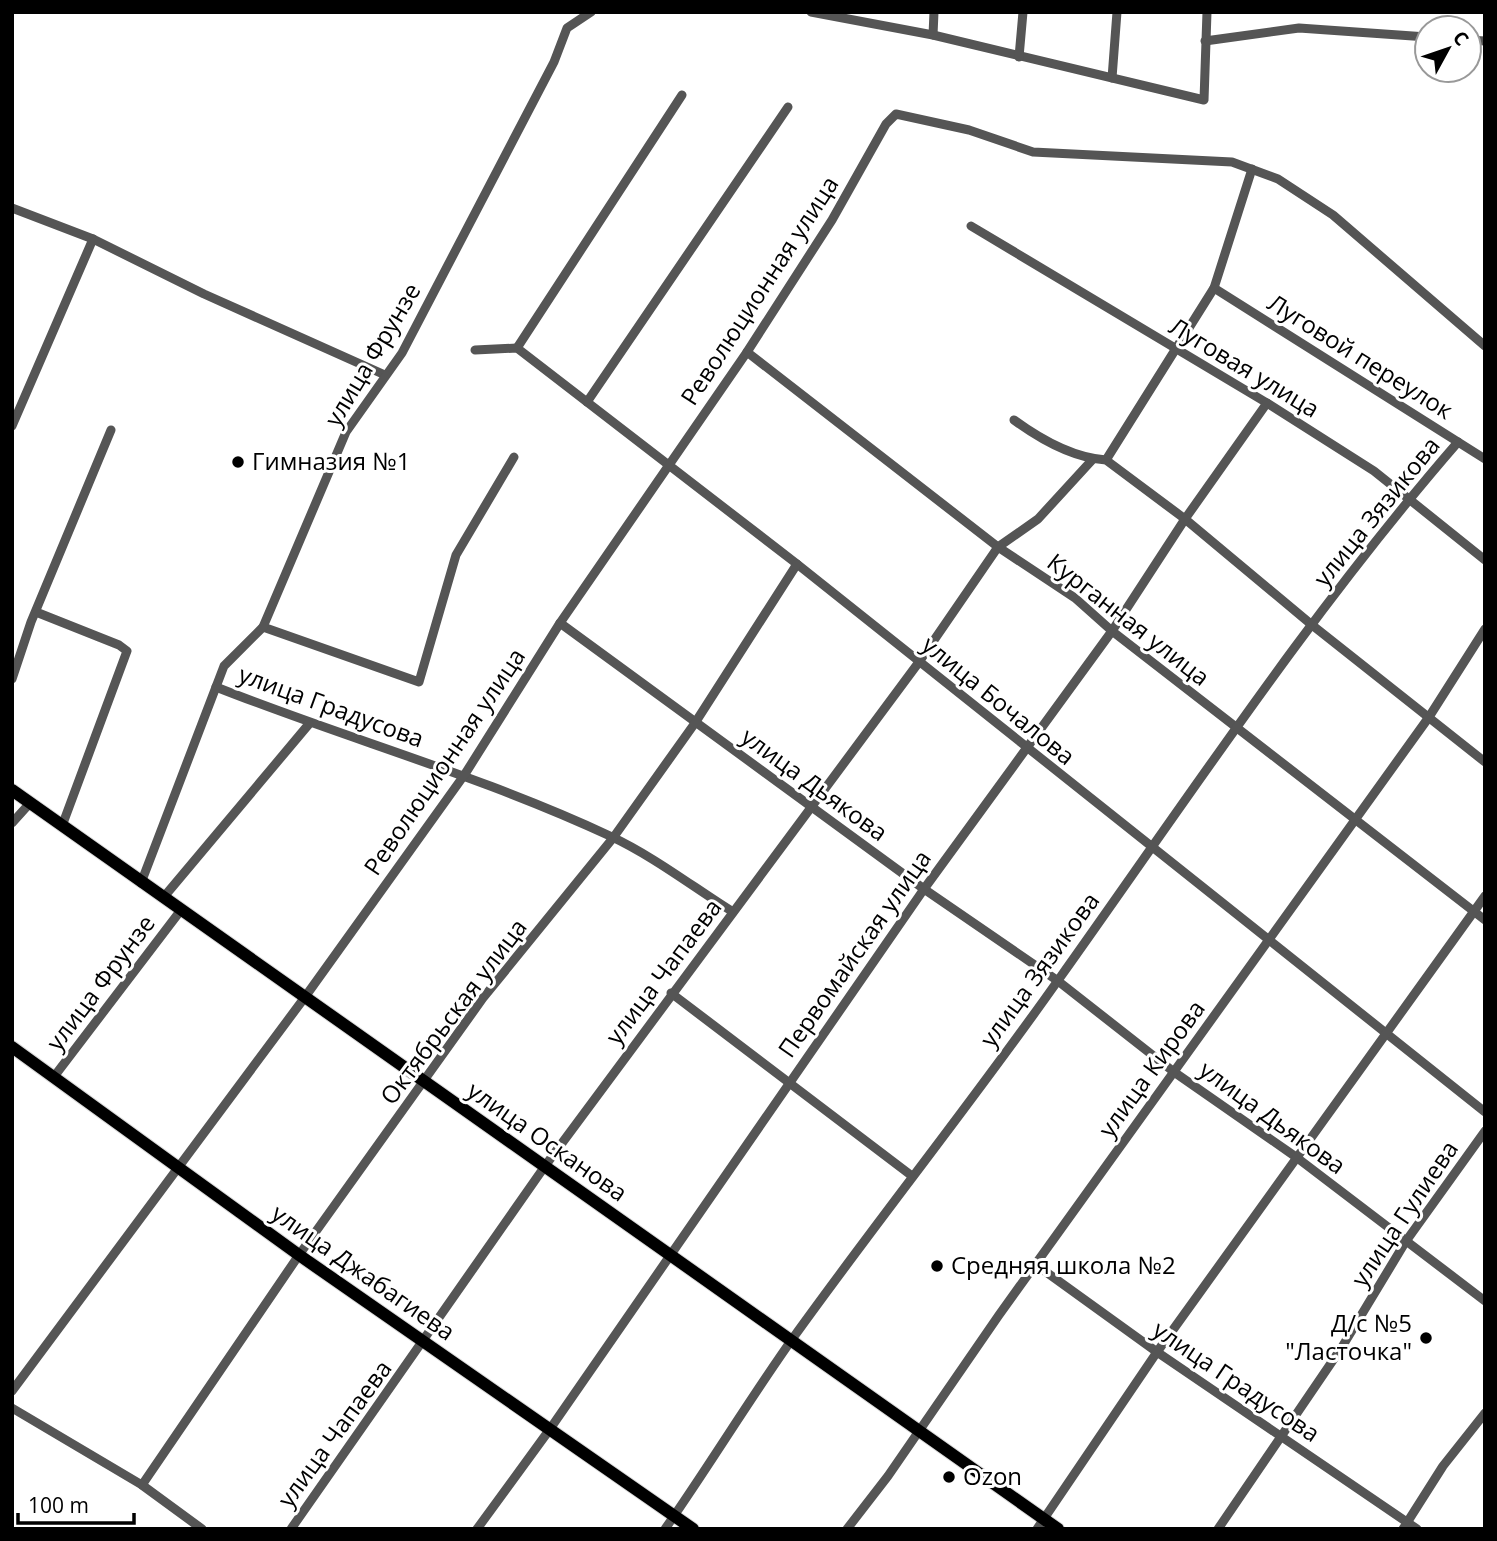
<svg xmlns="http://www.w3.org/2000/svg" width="1497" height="1541" font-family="'Open Sans',sans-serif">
<rect width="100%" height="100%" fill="#fff"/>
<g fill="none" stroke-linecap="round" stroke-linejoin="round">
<g stroke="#dbdbdb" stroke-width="14">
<g id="major">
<polyline points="12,790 1058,1529"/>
<polyline points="12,1047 299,1255 693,1529"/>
</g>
</g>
<g stroke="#555" stroke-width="9">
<polyline points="811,12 933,35 1204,100 1207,12"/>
<polyline points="933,35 934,12"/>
<polyline points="1469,40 1485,41"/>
<polyline points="1205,41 1299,28 1427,37"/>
<polyline points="1019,57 1023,12"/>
<polyline points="1112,78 1117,12"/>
<polyline points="12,208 93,239 204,294 385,375"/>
<polyline points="971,226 1267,403 1374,471 1485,560"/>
<polyline points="1214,288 1485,459"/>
<polyline points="517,348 682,95"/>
<polyline points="475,350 517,348 797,564 1485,1112"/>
<polyline points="747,352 998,547 1075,598 1112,631 1485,920"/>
<polyline points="587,402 788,107"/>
<path d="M1014 420C1040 439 1073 458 1106 460L1185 519 1312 625 1485 762"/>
<polyline points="12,426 93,239"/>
<polyline points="1106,460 1214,288 1252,169"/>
<polyline points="36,612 119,645 127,651 62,826"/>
<polyline points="560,623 924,889 1058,981 1174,1072 1296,1157 1485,1301"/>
<polyline points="263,627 419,682 456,555 514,457"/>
<polyline points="12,679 31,622 111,430"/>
<path d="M216 687C347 739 482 776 610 836 653 856 693 887 733 912"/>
<polyline points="12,823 30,803"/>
<polyline points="141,883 224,666 263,627 346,432 402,353 554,62 567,28 591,12"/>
<polyline points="163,898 309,724"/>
<polyline points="671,993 912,1176"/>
<polyline points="53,1078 181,910"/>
<polyline points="1035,1264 1157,1352 1417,1529"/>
<polyline points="12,1391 305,997 465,774 560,623 747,352 832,220 886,124 896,114 969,130 1033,152 1232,162 1278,179 1333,215 1485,346"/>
<polyline points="12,1408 142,1485 202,1529"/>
<polyline points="142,1485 299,1255 483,998 613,838 695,723 797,564"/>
<polyline points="291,1529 545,1166 919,662 998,547 1038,519 1093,459"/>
<polyline points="477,1529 550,1429 924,889 1112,631 1185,519 1267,403"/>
<path d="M665 1529C709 1466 749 1400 793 1338 880 1217 973 1101 1059 979 1188 798 1312 610 1458 442"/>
<polyline points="847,1529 888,1476 999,1315 1429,717 1485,629"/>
<polyline points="1037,1529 1157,1352 1485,896"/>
<polyline points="1218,1529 1342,1347 1406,1241 1485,1131"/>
<polyline points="1403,1529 1443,1466 1485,1413"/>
</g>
<use href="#major" stroke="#000" stroke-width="12"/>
</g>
<g fill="#000" stroke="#fff" stroke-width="2.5">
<circle cx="238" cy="462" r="7"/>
<circle cx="937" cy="1266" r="7"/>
<circle cx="1426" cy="1338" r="7"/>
<circle cx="949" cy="1477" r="7"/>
</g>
<g text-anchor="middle" stroke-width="6" stroke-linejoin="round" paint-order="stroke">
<g font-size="24" fill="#000" stroke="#fff">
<text transform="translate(760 291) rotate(-57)" y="8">Революционная улица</text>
<text transform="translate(373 355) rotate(-59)" y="8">улица Фрунзе</text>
<text transform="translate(1360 357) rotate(32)" y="8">Луговой переулок</text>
<text transform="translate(1244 368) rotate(31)" y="8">Луговая улица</text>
<text transform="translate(1377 512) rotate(-51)" y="8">улица Зязикова</text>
<text transform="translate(1128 620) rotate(38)" y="8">Курганная улица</text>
<text transform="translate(998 701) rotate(39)" y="8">улица Бочалова</text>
<text transform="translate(331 707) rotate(20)" y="8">улица Градусова</text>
<text transform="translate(445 762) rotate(-56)" y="8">Революционная улица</text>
<text transform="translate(814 785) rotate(36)" y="8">улица Дьякова</text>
<text transform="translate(855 954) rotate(-55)" y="8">Первомайская улица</text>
<text transform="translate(1040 970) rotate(-54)" y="8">улица Зязикова</text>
<text transform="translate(664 972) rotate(-53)" y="8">улица Чапаева</text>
<text transform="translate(101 983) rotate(-53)" y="8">улица Фрунзе</text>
<text transform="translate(454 1012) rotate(-53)" y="8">Октябрьская улица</text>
<text transform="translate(1152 1069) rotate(-54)" y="8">улица Кирова</text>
<text transform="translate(1272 1118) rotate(36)" y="8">улица Дьякова</text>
<text transform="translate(547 1142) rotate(35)" y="8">улица Осканова</text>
<text transform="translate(1405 1214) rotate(-56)" y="8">улица Гулиева</text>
<text transform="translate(363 1273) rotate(35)" y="8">улица Джабагиева</text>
<text transform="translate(1236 1382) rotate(34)" y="8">улица Градусова</text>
<text transform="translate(335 1434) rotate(-54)" y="8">улица Чапаева</text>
</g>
<g font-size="24" fill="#000" stroke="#fff" text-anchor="start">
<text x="252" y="470">Гимназия №1</text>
<text x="951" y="1274">Средняя школа №2</text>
<text x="1412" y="1332" text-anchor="end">Д/с №5<tspan x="1412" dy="28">"Ласточка"</tspan></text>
<text x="963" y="1485">Ozon</text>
</g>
</g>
<rect width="1497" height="1541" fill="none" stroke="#000000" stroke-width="28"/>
<g transform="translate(1448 49) rotate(50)"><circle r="33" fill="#ffffff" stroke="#999999" stroke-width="2"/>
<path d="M0-5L12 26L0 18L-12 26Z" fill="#000000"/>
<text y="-10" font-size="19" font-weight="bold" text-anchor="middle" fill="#000000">С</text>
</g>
<path d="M18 1513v10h116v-10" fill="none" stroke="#000000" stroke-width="3.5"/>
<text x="28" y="1513" font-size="21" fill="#000000" stroke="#ffffff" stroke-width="5" paint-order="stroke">100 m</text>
</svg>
